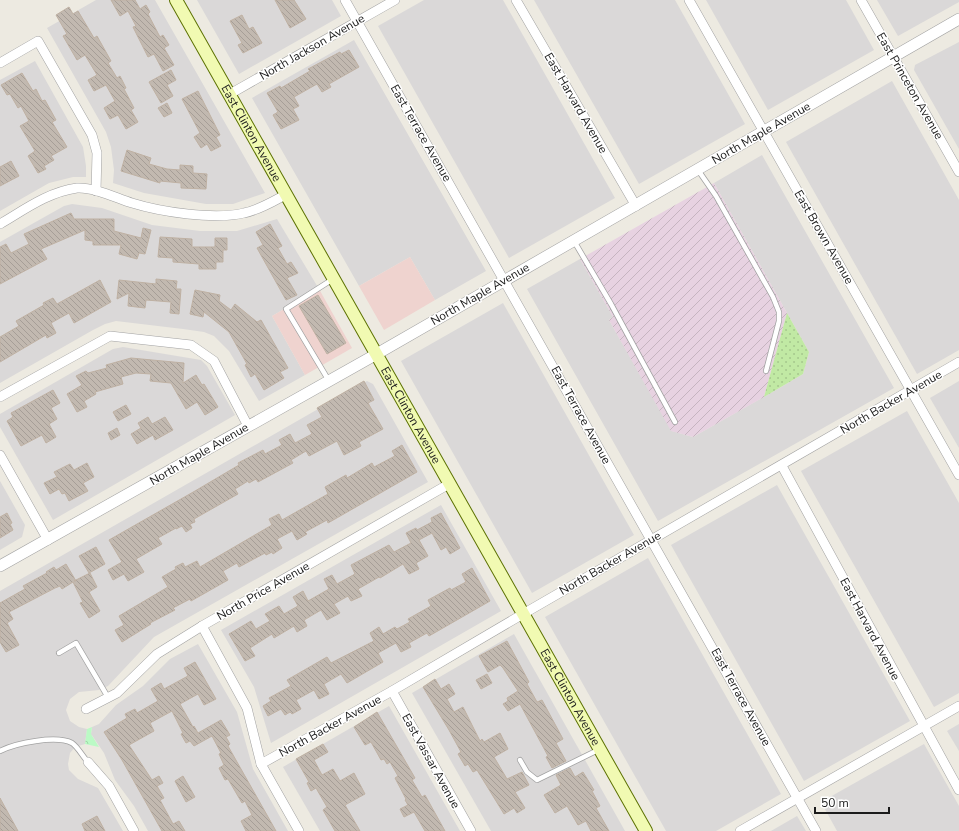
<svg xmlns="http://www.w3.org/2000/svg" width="959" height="831" font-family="'Nunito Sans',sans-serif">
<defs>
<pattern id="industrial-furrows" width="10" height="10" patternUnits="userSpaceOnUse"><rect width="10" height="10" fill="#e7d2e1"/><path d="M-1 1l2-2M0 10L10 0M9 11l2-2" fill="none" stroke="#c6b4c0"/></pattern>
<pattern id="grass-dots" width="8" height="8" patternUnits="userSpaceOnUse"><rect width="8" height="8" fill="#c1e9a4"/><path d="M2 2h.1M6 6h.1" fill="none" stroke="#a5c78d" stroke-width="1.8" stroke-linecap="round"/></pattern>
<pattern id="park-crowns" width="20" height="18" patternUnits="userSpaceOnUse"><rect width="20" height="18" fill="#bbfac5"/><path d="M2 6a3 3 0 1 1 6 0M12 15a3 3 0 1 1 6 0" fill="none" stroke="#a0d6a9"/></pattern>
<pattern id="building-back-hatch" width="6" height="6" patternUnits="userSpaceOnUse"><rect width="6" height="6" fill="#c2b9b0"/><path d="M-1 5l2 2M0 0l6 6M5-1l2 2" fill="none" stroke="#a69e97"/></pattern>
</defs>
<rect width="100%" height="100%" fill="#edeae1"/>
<g fill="#dad8d8">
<polygon points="96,0 155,0 265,193 233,204 206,204 144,193 113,183 114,170 111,147 106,132 47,28"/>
<polygon points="197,0 332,0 341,16 239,74"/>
<polygon points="424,0 503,0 615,198 509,258 378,26"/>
<polygon points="534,0 675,0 745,124 639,184"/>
<polygon points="706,0 846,0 874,50 768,110"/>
<polygon points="877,0 959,0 959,2 898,36"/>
<polygon points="354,40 486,271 435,300 410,257 359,286 252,98"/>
<polygon points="959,42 959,149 914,70 915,65"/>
<polygon points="35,61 83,147 86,166 86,177 73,177 49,183 0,211 0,80"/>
<polygon points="892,81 959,200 959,350 917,374 786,142"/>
<polygon points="762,155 894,388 658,521 527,289 580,259 613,317 609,320 672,431 693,437 776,390 803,374 809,352 714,183"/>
<polygon points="72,204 102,208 152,225 200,231 237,231 277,219 319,289 272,316 305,375 259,401 229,351 214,336 204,332 183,329 116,321 105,324 93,330 0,383 0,242 64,206"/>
<polygon points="503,303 634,535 532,593 401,361"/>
<polygon points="123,347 201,360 207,366 235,415 53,520 0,427 0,414 113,349"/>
<polygon points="367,381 373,384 428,482 154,637 108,686 99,690 79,692 70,699 66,710 70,721 79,727 87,729 85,744 75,747 70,753 68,764 69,770 78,779 98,788 123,831 0,831 0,591"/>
<polygon points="959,381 959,448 930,398"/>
<polygon points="907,411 959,503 959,693 934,707 801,471"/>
<polygon points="0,481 25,525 22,537 0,550"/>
<polygon points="777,485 910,721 804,781 671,545"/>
<polygon points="441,505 501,611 271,743 254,687 221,630"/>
<polygon points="648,558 781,794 716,831 666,831 545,617"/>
<polygon points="514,634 625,831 491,831 412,693"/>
<polygon points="198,644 237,712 253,769 288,831 148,831 134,806 115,780 104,753 91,734 92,727 99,724 116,705 143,686 170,659"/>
<polygon points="389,706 460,831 320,831 283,767"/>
<polygon points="959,724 959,751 947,731"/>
<polygon points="924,744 959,806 959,831 837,831 821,802"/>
<polygon points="797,816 806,831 771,831"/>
</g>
<g fill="#efd3cf">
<polygon points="410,257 435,300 384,330 359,286"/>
<polygon points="319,289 352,348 305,375 272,316"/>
</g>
<polygon fill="url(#industrial-furrows)" points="714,183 787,313 764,397 693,437 671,431 609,320 613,317 580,259"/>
<polygon fill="url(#grass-dots)" points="787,313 809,352 803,374 764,397"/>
<polygon fill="url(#park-crowns)" points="92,727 91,734 99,747 85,744 87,729"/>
<g fill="url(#building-back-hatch)" stroke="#bfb1a3">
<polygon points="111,0 135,0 140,9 146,5 150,12 148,14 160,37 163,35 169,45 164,48 174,65 163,71 154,54 148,57 133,27 136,26 128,11 120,16"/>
<polygon points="275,0 294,0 306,19 290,28"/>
<polygon points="69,7 73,14 78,11 94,38 97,36 111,61 108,63 117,78 120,76 126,88 124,89 134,108 131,110 138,122 126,129 118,115 110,119 104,108 115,101 106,85 94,91 88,80 97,75 85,55 77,60 63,36 67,34 56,15"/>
<polygon points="242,15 249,29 253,27 262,43 243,53 238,45 242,43 230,21"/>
<polygon points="349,50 359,67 329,84 331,87 322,92 317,84 294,97 299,106 293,109 299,120 281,129 273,115 278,112 267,93 280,86 281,88 310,71 308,69 340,52 341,54"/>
<polygon points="171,70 176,80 167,85 173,96 161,103 149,82"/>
<polygon points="22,73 33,91 36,89 42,101 45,100 56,120 52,122 67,147 51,156 54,160 44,166 46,169 38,173 28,156 35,151 20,126 29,121 21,106 18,108 10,94 7,95 1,85"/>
<polygon points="198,91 220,135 216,137 221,146 211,151 207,144 201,148 194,137 200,133 182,99"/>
<polygon points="167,103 172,113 164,117 158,108"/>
<polygon points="127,150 151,158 149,164 167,169 180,170 180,165 193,166 193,173 207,174 206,189 181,188 181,183 160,181 160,183 121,171"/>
<polygon points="11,161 19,176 0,186 0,167"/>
<polygon points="71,213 74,219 114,219 114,231 141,238 143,228 151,230 145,254 139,253 137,259 119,254 121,245 93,245 93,241 85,240 85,230 41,249 47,259 0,284 0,247 6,244 11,253 29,244 24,234"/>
<polygon points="270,224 282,246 278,248 287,264 291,262 298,273 287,278 297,295 286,300 257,248 263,245 256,232"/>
<polygon points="160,237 192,239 192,247 215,247 215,238 227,238 227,250 223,250 223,262 216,262 216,269 199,269 199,264 173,262 173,258 158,257"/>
<polygon points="156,279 177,281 176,289 181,289 179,314 170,313 171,302 146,300 145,308 128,306 129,293 117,299 119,280 156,284"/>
<polygon points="100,280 111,302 74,323 69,313 51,323 56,333 47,338 46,335 0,362 0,337 19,326 16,321 44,305 43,303 53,298 57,304"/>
<polygon points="195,290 220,295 219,301 231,310 235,304 257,322 261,320 288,368 280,372 284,378 264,390 255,374 251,377 245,365 247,364 229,332 204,312 203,317 190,314"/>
<polygon points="318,295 346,343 327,354 299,306"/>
<polygon points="131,358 184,363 183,383 196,375 202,385 204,384 218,407 205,415 197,402 186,409 171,383 150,381 151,374 136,373 121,377 123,384 95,392 96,394 84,401 87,407 77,412 67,394 82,385 76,376 86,371 88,373 107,368 106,365"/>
<polygon points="364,381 374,400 368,403 383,429 359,442 361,446 344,455 337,441 309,456 306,451 291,460 293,463 258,482 256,479 249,483 248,481 235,489 238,494 194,519 195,522 190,524 192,528 186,532 182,526 176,529 176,528 158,538 162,544 136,559 144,572 128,581 124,574 113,580 108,570 122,562 109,540 195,491 239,465 238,463 263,450 265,454 282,445 279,440 290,434 295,443 312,434 307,425 322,417 317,408"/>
<polygon points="53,390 60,403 51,408 57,419 49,424 56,437 46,443 42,435 21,446 7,421 13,417 11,413"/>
<polygon points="126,405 131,414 118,421 113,412"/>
<polygon points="148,417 152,424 165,417 173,430 155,440 153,435 137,444 131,434 141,428 138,423"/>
<polygon points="117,428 120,435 111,440 108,433"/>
<polygon points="402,445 417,472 328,523 327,520 305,532 307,534 297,540 292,531 277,539 282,548 273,554 272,552 266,555 265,553 239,567 237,563 223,571 228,580 191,601 190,599 173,608 175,610 150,623 151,624 122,642 115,630 124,625 119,616 168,587 162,577 176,569 175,567 183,563 185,567 197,561 200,567 272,525 269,519 279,514 282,520 328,494 325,487 346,475 347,478 372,463 374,467 395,456 392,451"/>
<polygon points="87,463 94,477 83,483 88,491 69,501 65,493 62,494 59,489 50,494 44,483 57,477 54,472 70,464 74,470"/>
<polygon points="7,513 12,523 10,524 13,530 0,538 0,517"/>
<polygon points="441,513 460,548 450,554 446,547 441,550 432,533 419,540 428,556 416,563 419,569 409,574 403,564 380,578 379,577 358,589 362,596 351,601 348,596 334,604 340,613 327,620 321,610 304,620 307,626 297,632 294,626 274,638 272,634 250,648 255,656 245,661 229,634 251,621 256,629 270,621 265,614 279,606 284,614 298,606 293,597 303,591 308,601 329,589 324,579 332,575 337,584 355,574 351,565 389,545 394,552 411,543 406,533 416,528 417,530 432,522 431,518"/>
<polygon points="96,547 105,564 89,573 79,556"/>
<polygon points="66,564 76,581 74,581 90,573 97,587 89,592 100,611 89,618 80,603 83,602 73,582 62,589 60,586 55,588 9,612 13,619 7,623 19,645 6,652 0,642 0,603 25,589 23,586 47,573 46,572 54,567 56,570"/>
<polygon points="472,568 490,601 429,636 427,633 409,643 411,647 401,652 396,643 378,653 383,662 347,683 341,674 324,684 329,694 319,699 314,690 296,700 301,709 292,714 290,712 285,715 281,709 268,716 263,706 271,701 269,698 291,686 287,680 327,657 331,663 374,641 370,633 379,627 383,634 395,627 397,629 410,622 408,619 431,606 428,600 450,588 451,590 466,582 462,574"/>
<polygon points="507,641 529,682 527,684 537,702 542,700 563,739 556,743 566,761 552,768 546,757 548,756 520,704 508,711 503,704 508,701 507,698 518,691 503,668 500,665 488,672 479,656"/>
<polygon points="195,662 216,699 204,705 198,694 180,704 193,727 194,726 198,733 221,720 230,735 226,737 230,744 228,746 276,831 246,831 241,821 252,815 245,801 242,803 228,779 225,780 219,768 224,765 219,754 221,753 212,736 194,746 190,741 186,743 181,734 183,733 172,711 150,723 154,731 129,745 152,780 159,776 163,783 157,786 164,798 160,800 173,824 179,821 185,831 162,831 122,760 104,732 127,718 125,714 135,709 137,713 158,701 151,689 161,683 164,689 188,676 184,668"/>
<polygon points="487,674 492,683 481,689 476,680"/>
<polygon points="435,679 441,689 449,684 455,694 447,699 454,712 463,707 480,741 482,739 484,742 500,733 508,749 494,757 507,779 522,772 529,785 515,792 525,808 517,813 514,808 504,814 477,770 473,772 468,764 465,766 458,754 461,752 449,730 423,687"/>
<polygon points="377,712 415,778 412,780 422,797 425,795 445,831 425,831 414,812 404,817 400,809 408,805 405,800 406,799 395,778 398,776 390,762 387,764 384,759 381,760 371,742 365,745 354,727"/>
<polygon points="323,744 328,752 314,760 322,775 333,769 340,781 354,773 365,794 345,805 360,831 335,831 323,810 327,807 316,788 311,791 307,783 309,782 296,759"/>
<polygon points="570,768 575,777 583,772 594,790 592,791 600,806 596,808 609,831 591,831 586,821 578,825 567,806 555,813 544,795 561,785 556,775"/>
<polygon points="183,776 195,797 186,802 175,781"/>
<polygon points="0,798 18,831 0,831"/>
<polygon points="97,816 105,831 85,831 82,824"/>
</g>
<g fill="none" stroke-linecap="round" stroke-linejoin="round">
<g stroke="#a2a2a2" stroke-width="6">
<g id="service">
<polyline points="698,170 716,196 773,297 779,312 779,321 766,371"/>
<polyline points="574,241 611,304 675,422"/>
<polyline points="329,381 286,309 333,279"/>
<polyline points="59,653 76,643 109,699"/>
<path d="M0 751C16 743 56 735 72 743 78 747 83 757 88 762"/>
<polyline points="520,760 527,772 537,780 598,750"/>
</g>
</g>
<g stroke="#a2a2a2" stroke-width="10">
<g id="minor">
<polyline points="345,0 816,831"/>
<polyline points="516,0 636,206"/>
<polyline points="689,0 959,475"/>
<polyline points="861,0 959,172"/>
<polyline points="0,63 38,41 92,135 97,153 96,191"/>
<polyline points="230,94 395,0"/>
<path d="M0 224C24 210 48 192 77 188 94 187 116 198 132 203 161 212 214 220 244 213 259 210 272 202 285 195"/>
<polyline points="0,397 110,336 191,345 214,361 248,426"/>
<polyline points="0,455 48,540"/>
<polyline points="782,466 959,790"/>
<polyline points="202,626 247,708 261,764 299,831"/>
<polyline points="392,691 471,831"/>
<polyline points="86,709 117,693 157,654 202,626 449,484"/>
<polyline points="88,762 109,786 134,831"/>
<polyline points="261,764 392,691 523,614 959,362"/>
<polyline points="740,831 959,706"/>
</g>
</g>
<g stroke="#a2a2a2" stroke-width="12">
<polyline id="tertiary" points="0,566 375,355 959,19"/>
</g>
<g stroke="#5d7203" stroke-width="14">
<g id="secondary">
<path id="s1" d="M176 0 646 831"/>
</g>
</g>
<use href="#service" stroke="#fff" stroke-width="4.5"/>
<use href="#minor" stroke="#fff" stroke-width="9"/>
<use href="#tertiary" stroke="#fff" stroke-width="11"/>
<use href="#secondary" stroke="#f1fab2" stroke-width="12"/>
</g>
<g text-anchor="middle" stroke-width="3" stroke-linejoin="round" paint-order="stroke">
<g font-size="12" fill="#1b1b1b" stroke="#fff">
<text transform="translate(312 47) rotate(-30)" y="4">North Jackson Avenue</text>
<text transform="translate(910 86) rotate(60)" y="4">East Princeton Avenue</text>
<text transform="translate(576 103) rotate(60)" y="4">East Harvard Avenue</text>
<text transform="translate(421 133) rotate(60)" y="4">East Terrace Avenue</text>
<text transform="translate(761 133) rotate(-30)" y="4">North Maple Avenue</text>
<text dy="4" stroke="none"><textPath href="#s1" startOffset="153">East Clinton Avenue</textPath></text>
<text transform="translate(824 237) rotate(60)" y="4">East Brown Avenue</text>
<text transform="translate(480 294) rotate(-30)" y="4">North Maple Avenue</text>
<text transform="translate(891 402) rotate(-30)" y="4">North Backer Avenue</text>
<text transform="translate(581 415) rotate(61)" y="4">East Terrace Avenue</text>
<text dy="4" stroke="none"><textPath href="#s1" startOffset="477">East Clinton Avenue</textPath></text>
<text transform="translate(199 454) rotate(-30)" y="4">North Maple Avenue</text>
<text transform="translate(610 563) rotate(-30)" y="4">North Backer Avenue</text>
<text transform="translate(263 591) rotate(-30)" y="4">North Price Avenue</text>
<text transform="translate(870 629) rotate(62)" y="4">East Harvard Avenue</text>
<text transform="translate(741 697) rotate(61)" y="4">East Terrace Avenue</text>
<text dy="4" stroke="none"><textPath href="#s1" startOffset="801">East Clinton Avenue</textPath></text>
<text transform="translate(330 726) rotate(-29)" y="4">North Backer Avenue</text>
<text transform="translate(431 761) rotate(61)" y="4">East Vassar Avenue</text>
</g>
</g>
<path d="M815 807v6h74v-6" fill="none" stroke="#1b1b1b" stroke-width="2"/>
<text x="821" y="807" font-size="12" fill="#1b1b1b" stroke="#ffffff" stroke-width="3" paint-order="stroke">50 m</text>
</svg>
